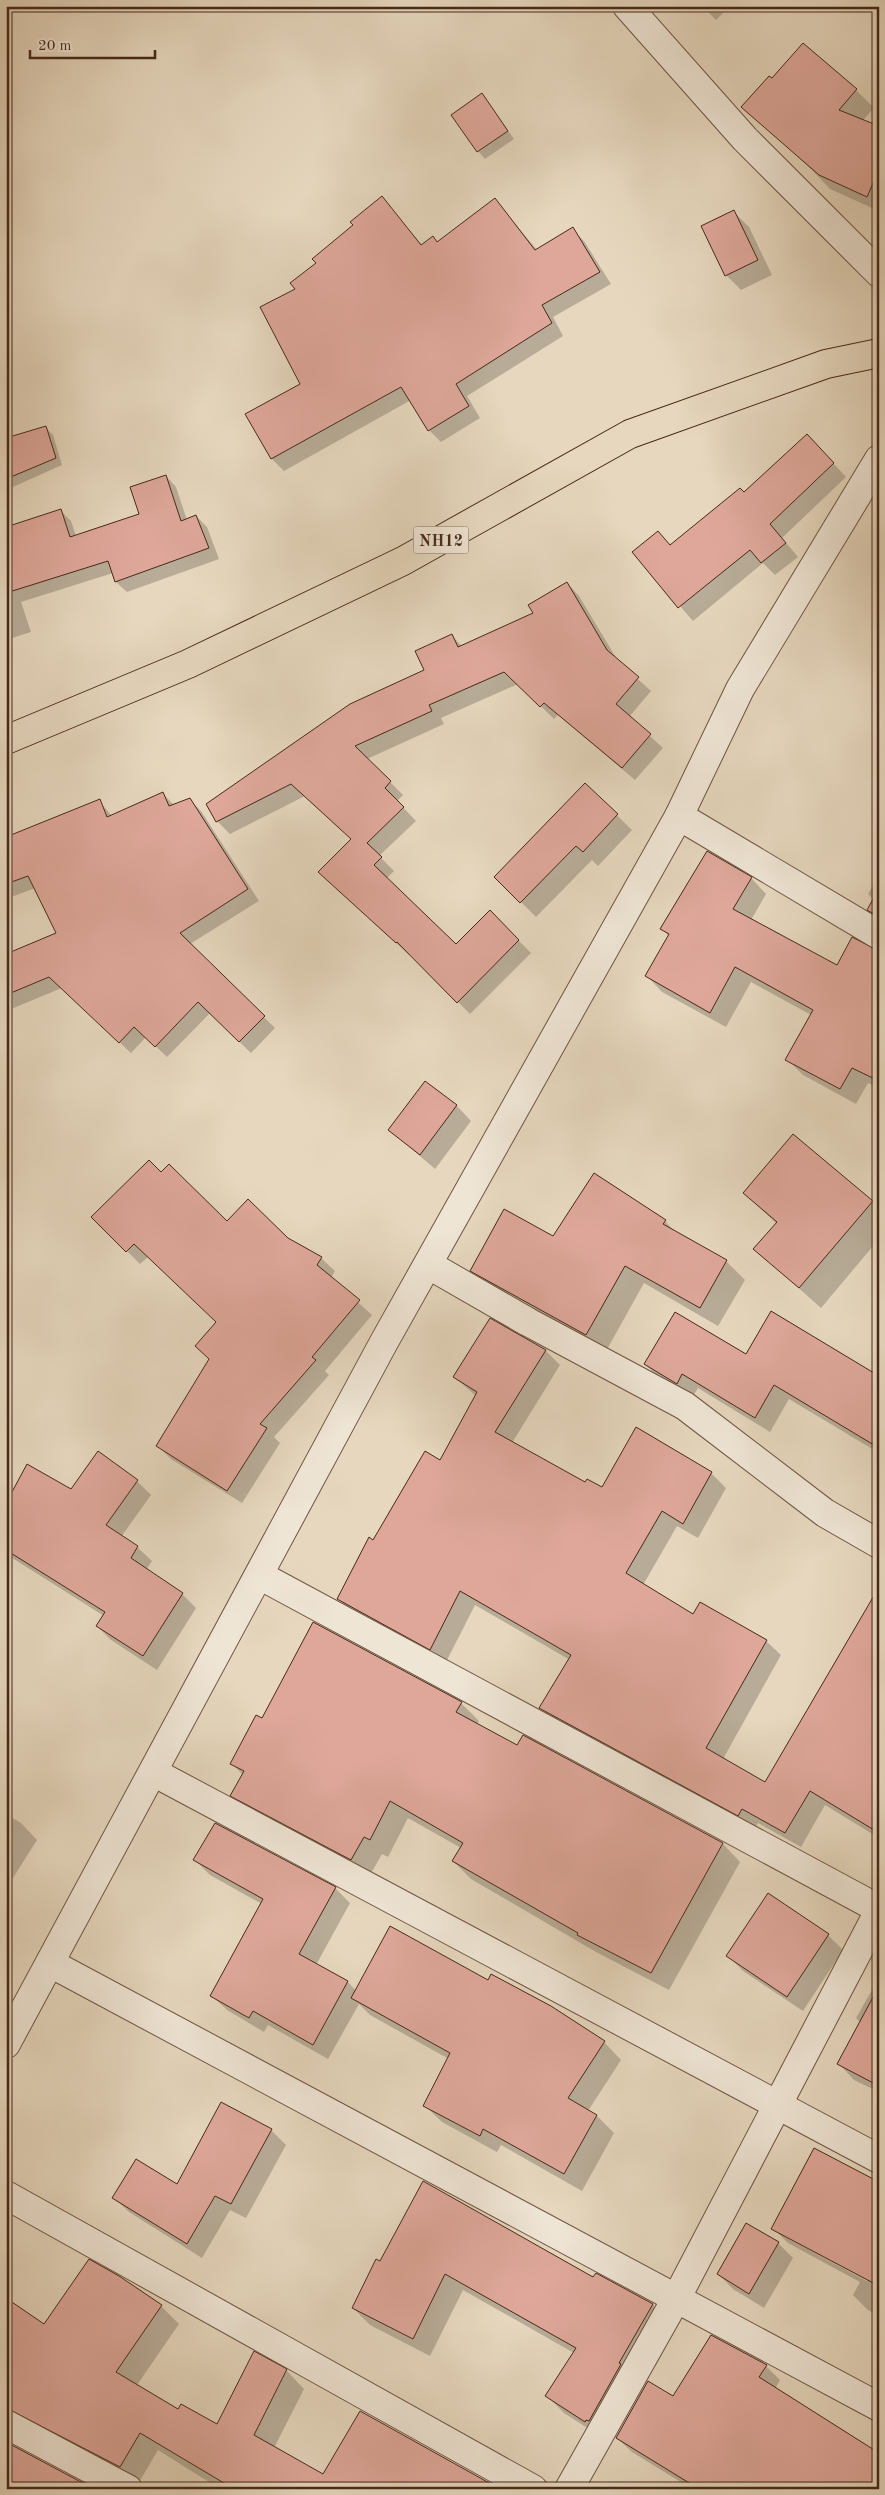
<svg xmlns="http://www.w3.org/2000/svg" width="885" height="2495" font-family="'Old Standard TT',serif">
<rect width="100%" height="100%" fill="#e6d7be"/>
<filter id="stains"><feTurbulence type="fractalNoise" baseFrequency=".004" numOctaves="4"/><feColorMatrix values="0 0 0 0 .2 0 0 0 0 .09 0 0 0 0 .02 0 0 0 .5 -.17"/></filter>
<radialGradient id="worn" r=".72"><stop offset=".6" stop-color="#630" stop-opacity="0"/><stop offset="1" stop-color="#630" stop-opacity=".3"/></radialGradient>
<g fill="#0003" fill-rule="evenodd">
<polygon points="702,6 730,6 716,20"/>
<polygon points="856,90 874,108 862,121 879,128 879,211 830,189 812,170 743,107"/>
<polygon points="482,95 514,139 485,159 478,151"/>
<polygon points="382,198 422,245 438,243 495,200 537,250 572,229 584,241 611,284 553,317 563,336 467,396 480,418 441,442 429,430 411,400 284,471 272,459 247,415 301,385 297,290 318,263"/>
<polygon points="734,212 749,227 772,275 741,290 726,275"/>
<polygon points="45,427 53,435 62,465 6,490 6,439"/>
<polygon points="820,449 846,477 782,538 798,557 775,575 763,563 693,621 634,553 658,533 671,546 744,493"/>
<polygon points="166,476 176,487 187,520 196,516 207,527 219,559 127,592 116,582 113,573 21,602 31,632 6,640 6,529 61,511 71,521 76,536 141,515"/>
<polygon points="567,583 579,596 618,661 651,691 629,717 663,748 635,780 558,715 554,719 518,684 441,718 444,724 367,759 403,795 397,801 416,821 379,856 394,871 386,879 456,946 490,912 531,953 470,1014 411,954 409,955 333,885 352,839 305,796 230,834 217,821 426,671 452,636 462,646 535,614"/>
<polygon points="586,785 632,830 598,866 592,860 536,917 496,877"/>
<polygon points="163,794 174,805 190,800 201,811 259,901 190,944 275,1028 251,1053 210,1013 167,1057 146,1037 131,1053 62,988 6,1011 6,955 58,933 35,888 6,899 6,838 99,801 112,816"/>
<polygon points="879,876 879,920 869,910 874,900 868,894"/>
<polygon points="751,878 766,894 751,920 837,967 879,952 879,1088 868,1083 856,1104 803,1075 787,1059 811,1015 751,982 726,1027 662,992 647,976 669,936 662,929"/>
<polygon points="426,1083 457,1106 471,1121 435,1169 390,1130"/>
<polygon points="161,1174 227,1223 287,1239 321,1258 335,1271 331,1278 372,1315 325,1371 329,1375 274,1437 280,1443 242,1503 171,1459 157,1445 210,1360 217,1322 148,1257 140,1264 93,1217"/>
<polygon points="744,1193 872,1202 879,1209 879,1239 821,1308 755,1249 777,1224"/>
<polygon points="665,1221 676,1233 726,1261 745,1280 718,1326 644,1283 605,1353 490,1289 472,1270 553,1238"/>
<polygon points="546,1351 560,1365 512,1443 586,1484 602,1489 636,1429 711,1473 726,1488 698,1538 677,1526 643,1585 694,1616 766,1641 781,1655 723,1759 766,1784 879,1631 879,1838 825,1805 801,1847 758,1823 754,1830 556,1723 541,1708 570,1660 475,1605 445,1664 354,1614 339,1599 373,1541 440,1462 476,1396 454,1377"/>
<polygon points="746,1356 879,1377 879,1453 789,1399 770,1432 698,1388 692,1398 660,1379 645,1364"/>
<polygon points="137,1481 151,1495 121,1537 137,1547 152,1561 146,1570 182,1594 196,1608 157,1670 111,1640 97,1626 104,1616 6,1554 6,1492 12,1495 71,1490"/>
<polygon points="461,1703 479,1721 477,1725 517,1746 523,1737 723,1844 740,1862 669,1990 596,1952 471,1879 453,1861 461,1848 408,1818 388,1857 382,1854 369,1877 250,1813 232,1795 243,1775 231,1763 262,1720"/>
<polygon points="6,1814 21,1823 37,1840 6,1889"/>
<polygon points="195,1860 335,1888 350,1903 316,1965 348,1982 356,1991 604,2042 621,2060 588,2111 597,2116 614,2133 582,2191 501,2145 497,2152 442,2122 424,2105 449,2059 370,2015 359,2004 328,2059 268,2025 264,2032 227,2010 212,1996 262,1904 210,1875"/>
<polygon points="828,1935 843,1950 803,2011 743,1971 728,1956"/>
<polygon points="879,1978 879,2092 854,2080 839,2064 861,2023 856,2018"/>
<polygon points="271,2130 286,2145 246,2218 230,2210 202,2258 129,2212 114,2198 178,2186"/>
<path d="M773 2228 879 2245V2316L868 2310 853 2295 860 2282 788 2243ZM789 2237 868 2279 867 2281 789 2239Z"/>
<polygon points="778,2243 793,2258 764,2308 733,2289 718,2274"/>
<polygon points="381,2262 594,2279 596,2275 653,2305 670,2322 603,2438 564,2413 547,2396 574,2353 463,2290 430,2356 370,2325 353,2308"/>
<polygon points="6,2301 44,2326 161,2306 179,2324 137,2385 179,2410 218,2426 286,2370 304,2389 274,2448 323,2476 494,2489 220,2489 158,2450 138,2484 10,2435 6,2489"/>
<polygon points="766,2366 780,2380 775,2389 879,2489 692,2489 632,2452 617,2438 674,2398"/>
</g>
<g fill="#dea79a" stroke="#472919">
<polygon points="803,43 857,89 839,110 879,126 879,169 867,197 819,175 741,107 769,76 772,78"/>
<polygon points="482,93 508,131 477,152 451,115"/>
<polygon points="382,196 421,245 433,236 437,242 495,198 535,250 573,227 600,272 542,305 552,323 456,384 469,406 428,431 401,387 271,459 245,414 300,384 260,307 295,289 290,283 316,263 312,259 353,225 350,222"/>
<polygon points="734,210 758,260 725,276 701,226"/>
<polygon points="46,426 56,458 6,479 6,438"/>
<polygon points="807,434 834,463 770,524 786,543 761,563 750,550 678,608 632,552 658,531 670,545 740,488 744,492"/>
<polygon points="166,475 181,521 196,515 209,548 115,582 108,561 6,593 6,527 61,509 70,537 139,514 130,487"/>
<polygon points="567,582 607,650 639,677 616,704 651,734 622,768 544,703 540,707 504,672 429,705 432,711 355,746 391,781 385,788 404,807 367,843 382,857 374,865 456,944 490,910 519,940 457,1003 397,942 396,943 318,872 351,839 291,784 216,822 206,804 350,704 424,670 415,651 452,634 458,647 533,613 528,605"/>
<polygon points="585,783 618,814 583,852 576,846 520,903 494,877"/>
<polygon points="163,792 169,806 190,798 248,889 180,933 265,1016 239,1042 198,1002 155,1047 134,1027 119,1043 49,977 6,995 6,954 56,933 28,876 6,884 6,837 100,799 107,817"/>
<polygon points="707,851 752,877 733,909 837,965 852,937 879,951 879,1081 852,1068 840,1089 785,1060 813,1010 735,967 710,1013 645,976 669,934 660,929"/>
<polygon points="879,888 879,917 867,910"/>
<polygon points="425,1081 457,1105 420,1155 388,1130"/>
<polygon points="793,1134 873,1201 799,1288 753,1249 777,1222 743,1193"/>
<polygon points="149,1160 161,1172 169,1164 227,1221 248,1199 288,1238 322,1257 317,1265 360,1300 312,1357 316,1360 260,1424 267,1428 227,1491 156,1446 209,1359 195,1346 216,1322 134,1244 126,1252 91,1217"/>
<polygon points="594,1173 666,1220 663,1224 727,1260 700,1308 625,1266 586,1335 470,1271 504,1209 553,1236"/>
<polygon points="771,1311 879,1376 879,1448 774,1385 755,1418 682,1374 677,1384 644,1364 675,1312 746,1354"/>
<polygon points="490,1318 546,1350 495,1432 585,1482 587,1479 602,1487 636,1427 712,1472 683,1524 662,1511 626,1573 693,1614 700,1602 767,1640 706,1748 765,1782 879,1587 879,1833 810,1791 785,1833 742,1809 738,1816 539,1708 571,1655 460,1591 430,1650 337,1599 369,1537 373,1540 425,1451 440,1460 477,1392 453,1377"/>
<polygon points="98,1451 138,1480 106,1525 138,1546 131,1558 183,1593 143,1656 96,1626 105,1612 6,1550 6,1503 27,1464 71,1489"/>
<polygon points="313,1622 462,1702 456,1712 517,1745 523,1735 723,1843 651,1973 577,1935 578,1933 452,1861 463,1843 390,1801 370,1840 364,1837 351,1860 230,1796 244,1771 230,1764 256,1715 262,1718"/>
<polygon points="215,1823 336,1887 299,1954 348,1981 313,2045 253,2011 249,2018 210,1996 263,1899 193,1860"/>
<polygon points="768,1893 829,1934 787,1997 726,1956"/>
<polygon points="390,1926 488,1980 491,1974 551,2006 605,2041 568,2098 597,2115 564,2174 483,2129 480,2136 423,2106 450,2053 351,1998"/>
<polygon points="879,1986 879,2086 837,2064"/>
<polygon points="221,2102 272,2129 231,2204 215,2196 187,2244 112,2198 136,2159 177,2184"/>
<polygon points="814,2148 879,2182 879,2286 771,2229"/>
<polygon points="423,2181 593,2277 596,2273 653,2304 619,2363 621,2364 589,2421 586,2420 585,2422 545,2396 576,2348 445,2274 413,2339 352,2308 376,2259 380,2261"/>
<polygon points="746,2223 779,2242 749,2294 717,2274"/>
<polygon points="89,2259 119,2276 162,2305 116,2372 178,2409 181,2404 217,2424 254,2351 287,2369 254,2435 323,2474 360,2411 500,2489 234,2489 140,2433 120,2467 6,2408 6,2298 44,2324"/>
<polygon points="711,2335 767,2365 759,2377 879,2453 879,2489 699,2489 616,2438 648,2381 673,2396"/>
<polygon points="6,2442 94,2489 6,2489"/>
</g>
<g fill="none" stroke-linecap="round" stroke-linejoin="round">
<g stroke="#6f5442" stroke-width="30">
<g id="minor">
<polyline points="679,816 879,935"/>
<polyline points="429,1265 528,1322 685,1406 825,1513 879,1544"/>
<polyline points="259,1575 879,1909"/>
<polyline points="153,1772 879,2159"/>
<polyline points="50,1963 879,2407"/>
<polyline points="6,2195 533,2489"/>
<polyline points="6,2424 128,2489"/>
<polyline points="569,2489 676,2299 879,1911"/>
</g>
</g>
<g stroke="#6f5442" stroke-width="30">
<g id="tertiary">
<polyline points="627,6 745,139 879,273"/>
<polyline points="6,2044 384,1342 679,816 740,689 879,459"/>
</g>
</g>
<g stroke="#472919" stroke-width="30">
<polyline id="trunk" points="6,740 188,664 403,561 630,434 826,364 879,353"/>
</g>
<use href="#minor" stroke="#efe5d5" stroke-width="28"/>
<use href="#tertiary" stroke="#efe5d5" stroke-width="28"/>
<use href="#trunk" stroke="#e6d7be" stroke-width="28"/>
</g>
<g text-anchor="middle" stroke-width="5" stroke-linejoin="round" paint-order="stroke">
<rect fill="#efe5d5" stroke="#796151" stroke-width="1" x="413.5" y="526.5" width="55" height="27" rx="4"/>
<g font-size="16" font-weight="bold" fill="#472919">
<text x="441" y="546">NH12</text>
</g>
</g>
<rect width="885" height="2495" fill="none" stroke="#e6d7be" stroke-width="25"/>
<rect x="8" y="8" width="870" height="2480" fill="none" stroke="#472919" stroke-width="2.5"/>
<rect x="12" y="12" width="860" height="2470" fill="none" stroke="#472919"/>
<path d="M30 50v8h125v-8" fill="none" stroke="#472919" stroke-width="2.5"/>
<text x="38" y="50" font-size="15" fill="#472919" stroke="#efe5d5" stroke-width="4" paint-order="stroke">20 m</text>
<rect width="100%" height="100%" filter="url(#stains)"/>
<rect width="100%" height="100%" fill="url(#worn)"/>
</svg>
